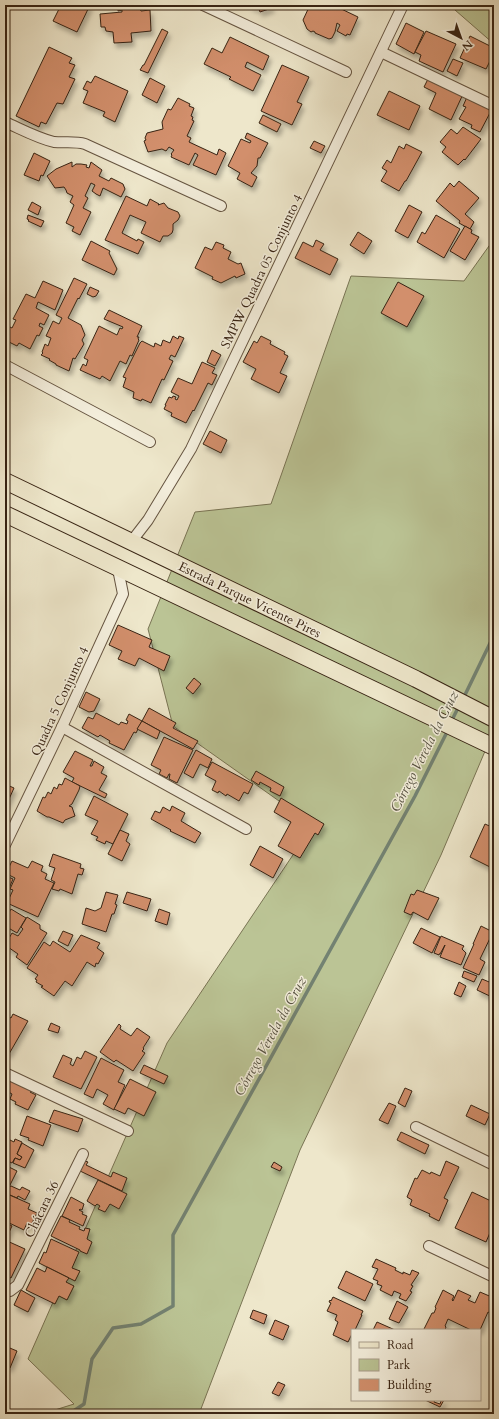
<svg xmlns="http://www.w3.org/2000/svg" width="499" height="1419" font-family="Cardo,serif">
<defs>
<filter id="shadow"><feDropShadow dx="2.5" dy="4.5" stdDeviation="2" flood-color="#0004"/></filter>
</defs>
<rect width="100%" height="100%" fill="#eee7cb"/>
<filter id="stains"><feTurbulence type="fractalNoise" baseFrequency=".005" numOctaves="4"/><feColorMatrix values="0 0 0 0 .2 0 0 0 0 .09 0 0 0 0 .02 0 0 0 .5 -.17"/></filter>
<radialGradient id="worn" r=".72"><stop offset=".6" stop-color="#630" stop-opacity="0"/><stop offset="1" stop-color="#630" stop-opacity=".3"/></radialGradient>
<g fill="#bbc495" stroke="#797454">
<polygon points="459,5 494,5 494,44 455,10"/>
<polygon points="494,239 494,730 441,855 300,1150 199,1414 42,1414 74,1404 28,1359 167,1043 313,825 173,726 148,629 195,512 271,504 351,276 464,281"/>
</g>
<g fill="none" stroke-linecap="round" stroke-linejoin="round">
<g stroke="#738272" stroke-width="3.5">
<polyline points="463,699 494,635"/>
<polyline points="451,722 459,706"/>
<polyline points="69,1414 84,1404 92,1359 113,1328 141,1324 173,1306 173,1235 415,796 448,730"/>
</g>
</g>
<g fill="#d28f6c" stroke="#372313" filter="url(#shadow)">
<polygon points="61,5 90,5 77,32 53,21"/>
<polygon points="118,5 143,5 144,9 140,9 141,11 150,10 151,31 131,33 132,42 114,43 113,32 106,31 105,27 101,27 100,14 122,12 122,10 118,11"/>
<polygon points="249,5 271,5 272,8 260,12 258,7 255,8"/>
<polygon points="310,5 333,5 358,17 350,35 347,34 346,36 337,31 340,25 337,23 335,32 332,38 329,39 315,33 315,32 313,31 311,32 307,29 303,20"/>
<polygon points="406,23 424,32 414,54 396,44"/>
<polygon points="162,29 168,32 148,73 140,70 143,65 144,65"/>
<polygon points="426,31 456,44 443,72 419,61 421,55 415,52"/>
<polygon points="470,36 494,48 494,53 486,69 460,58"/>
<polygon points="230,37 269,56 263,70 247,62 245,67 261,75 253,91 229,79 231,77 204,64 212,48 222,53"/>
<polygon points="49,47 72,58 69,63 75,65 69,77 75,79 63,104 57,103 46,124 41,122 39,127 16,116"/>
<polygon points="453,59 463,63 457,76 447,71"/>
<polygon points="282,65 309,77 297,102 302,104 292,125 261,111"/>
<polygon points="95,76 128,91 115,122 103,116 105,112 83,103 88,91 83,89 87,81 91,83"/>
<polygon points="429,77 464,92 451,120 429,109 436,93 424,87"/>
<polygon points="150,78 165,86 157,103 142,95"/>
<polygon points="389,91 420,106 409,130 377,115"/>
<polygon points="467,97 480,104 480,105 483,106 484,105 492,109 480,132 471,128 472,125 459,119 466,107 463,106"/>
<polygon points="178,98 190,104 189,106 194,108 191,116 193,117 192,120 194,121 187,136 191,138 189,142 217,155 219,149 226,153 216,175 193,165 198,155 195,153 189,165 171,157 172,155 171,154 174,150 169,147 166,151 162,149 148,152 144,141 146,140 145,138 147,133 163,129 162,122 168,109 171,110"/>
<polygon points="263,115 281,124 277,132 259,123"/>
<polygon points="463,127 481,139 465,160 464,159 458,165 442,152 446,147 440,142 451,129 457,134"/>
<polygon points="247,133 268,143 260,158 258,158 257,166 251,173 257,177 252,187 237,179 240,173 228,166 241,139 250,143 251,141 245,138"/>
<polygon points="314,141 325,146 321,153 310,148"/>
<polygon points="406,144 422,152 406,181 405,181 399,191 381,181 387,171 382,168 387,160 391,163 399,146 404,149"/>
<polygon points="34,153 50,161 43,176 41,175 39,181 24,175"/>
<polygon points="72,162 72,167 76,164 81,164 87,165 86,167 89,168 91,162 102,170 99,176 109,181 111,178 123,184 125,189 121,197 103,188 100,196 96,194 92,191 95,185 91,183 85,196 88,198 83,208 91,212 80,235 72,231 74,227 66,223 74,205 70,202 73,196 67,193 66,190 64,187 55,188 47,176 56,169"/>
<polygon points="459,181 479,198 465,214 474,222 470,229 459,223 460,221 436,201 450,183 454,187"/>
<polygon points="126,196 147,206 150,199 159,204 158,205 164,203 168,208 178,212 180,216 178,220 173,224 173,230 172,233 168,236 163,236 160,242 141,233 146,222 130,215 122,233 137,241 138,239 144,242 138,254 105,240"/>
<polygon points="32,202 41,207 38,215 28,210"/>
<polygon points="409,205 422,212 408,238 395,231"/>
<polygon points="28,215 44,221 41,227 28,221 29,220 27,219"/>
<polygon points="436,215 460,229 444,258 417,242 422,232 425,234"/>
<polygon points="465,226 472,230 471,233 479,237 465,260 450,251"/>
<polygon points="358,232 372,241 364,254 350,245"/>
<polygon points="316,240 324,244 320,250 338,259 330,275 295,258 303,242 313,247"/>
<polygon points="91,241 110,251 109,253 117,269 114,275 82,260"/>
<polygon points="216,242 224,245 223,248 231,252 228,259 238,264 241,263 245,274 236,278 235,276 221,283 212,279 213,277 195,268 205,247 212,250"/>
<polygon points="74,278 87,284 79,299 78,298 68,318 81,325 85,335 82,340 84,344 75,359 73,358 69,371 56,365 56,364 49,360 50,359 41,355 43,353 42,352 45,344 48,346 51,338 46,336 53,321 59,324 62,318 56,315"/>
<polygon points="43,281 63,290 55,310 38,302 36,308 49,315 44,325 40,323 39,326 43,328 39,336 37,335 30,349 19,343 17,346 5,340 5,337 10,327 12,328 16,320 13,319 26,294 35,298"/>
<polygon points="398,282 424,296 407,327 381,313"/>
<polygon points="90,287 99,291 96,296 93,297 87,294"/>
<polygon points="109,310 142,326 137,337 139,337 138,339 139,340 132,356 130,355 126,364 120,361 110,381 102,376 100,379 80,370 83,364 86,366 88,360 84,358 99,326 117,335 120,328 122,329 123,327 104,319"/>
<polygon points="173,336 178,339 179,336 184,338 175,357 171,355 169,359 173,361 164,380 162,379 151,403 142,399 141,401 133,398 134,392 123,387 126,378 123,377 140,343 142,341 154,347 155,343 161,346 163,340 170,343"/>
<polygon points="261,336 271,341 270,344 285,352 284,354 288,356 280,373 287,376 279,393 251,379 256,369 243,362 254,341 257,343"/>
<polygon points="212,350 221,355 215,366 207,362"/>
<polygon points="202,362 215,368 212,373 217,375 212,385 208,383 194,411 193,410 186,423 171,416 172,413 164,409 166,405 165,405 169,397 172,398 173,396 176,397 175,399 177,400 179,396 171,392 178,378 192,384"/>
<polygon points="210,431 227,440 221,453 203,444"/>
<polygon points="118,625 152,640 149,647 170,656 164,671 139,658 135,666 118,659 122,651 109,645"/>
<polygon points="194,678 201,684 193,694 186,688"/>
<polygon points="86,692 100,699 94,711 89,712 79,707"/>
<polygon points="149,708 176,723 173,728 198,741 193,749 142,721"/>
<polygon points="96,713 119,725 121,722 127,724 128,721 126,720 129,714 142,721 136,733 134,732 124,750 109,743 110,741 100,735 98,737 82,728 88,717 93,719"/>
<polygon points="142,721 160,731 157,739 137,729"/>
<polygon points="164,737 193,750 177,783 169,779 170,774 169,774 167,778 159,774 161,770 151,765"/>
<polygon points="196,750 212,759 208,768 200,764 193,778 184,773"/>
<polygon points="75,751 93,760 90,766 92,766 94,761 104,767 101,773 107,776 99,790 107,794 105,798 72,782 74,778 63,772"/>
<polygon points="212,762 253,784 248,794 244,792 239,801 227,794 226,796 219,791 218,793 212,790 216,781 205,775"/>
<polygon points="256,771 284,787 280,796 270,791 271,788 260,782 259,785 251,780"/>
<polygon points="65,778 80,786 79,790 72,804 69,806 72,807 75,816 65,820 63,823 49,817 47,817 37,811 43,797 45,798 48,792 51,794 54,787 57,789 59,784 62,785"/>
<polygon points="5,784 14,788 5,808"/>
<polygon points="94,796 128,814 113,844 106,841 105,844 96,840 98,837 91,834 98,821 85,815"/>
<polygon points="281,798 324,824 318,835 315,833 300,858 278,846 291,822 274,812"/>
<polygon points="172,806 185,813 181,821 201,833 195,843 170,831 171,830 151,819 155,811 160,813 163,807 170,811"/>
<polygon points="485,824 494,828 494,867 490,867 470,857"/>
<polygon points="120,830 129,834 126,841 130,844 122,861 108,854"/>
<polygon points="260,846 283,859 273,878 250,865"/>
<polygon points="53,854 81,864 80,868 84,869 82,875 78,874 72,894 60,889 59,891 52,889 55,882 51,880 55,868 49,866"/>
<polygon points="12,861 28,868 32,861 43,866 41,871 47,874 45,879 54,883 38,917 7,903 13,890 10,889 15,878 7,874 6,876 13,879 5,898 5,872 6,873"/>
<polygon points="417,890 439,898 428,920 413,912 411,915 404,912 411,894 414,895"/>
<polygon points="106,892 118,895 115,904 117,905 114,914 112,914 106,932 82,924 86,908 95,911 101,908"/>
<polygon points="127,892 151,899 147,911 123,903"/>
<polygon points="11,909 26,918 17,933 5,926 5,920"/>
<polygon points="159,909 170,913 167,925 155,921"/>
<polygon points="27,917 40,925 40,929 47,933 27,965 16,957 18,954 5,945 12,933 18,936 23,929 21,927"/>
<polygon points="481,926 493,932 480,959 485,962 479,975 463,968 474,944 473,944"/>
<polygon points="421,928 440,937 432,953 413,943"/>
<polygon points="63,931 73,935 68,946 58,941"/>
<polygon points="81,935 100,943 97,948 104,953 98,964 96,963 95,967 87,962 72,986 65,981 54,996 41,987 43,986 36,982 37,980 35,979 38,975 27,968 44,942 50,946 53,941 70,952"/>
<polygon points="441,936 464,946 462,949 466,953 461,965 440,957 445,945 440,954 439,954 439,955 434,953"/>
<polygon points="464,971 477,976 474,982 462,977"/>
<polygon points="482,979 494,984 494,998 477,990"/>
<polygon points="459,982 466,986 461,997 454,994"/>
<polygon points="13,1014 28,1021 9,1054 5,1052 5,1015 11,1018"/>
<polygon points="51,1023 60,1027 58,1033 48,1030"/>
<polygon points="119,1024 121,1026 120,1029 131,1036 137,1028 150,1037 143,1048 144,1049 142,1051 145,1053 133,1071 116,1060 114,1062 100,1052"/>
<polygon points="85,1051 97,1057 81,1089 53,1077 63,1055 72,1059 70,1064 73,1066 77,1057 81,1059"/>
<polygon points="101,1058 124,1070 118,1082 125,1085 114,1110 103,1104 108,1095 97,1089 93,1098 84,1094"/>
<polygon points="144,1065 168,1076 164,1084 140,1073"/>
<polygon points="130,1079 156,1092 144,1116 128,1108 125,1114 114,1109"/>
<polygon points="10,1080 26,1088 31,1091 30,1092 36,1095 28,1110 15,1104 16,1102 10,1099 12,1094 5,1090"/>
<polygon points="405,1088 412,1091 405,1107 398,1103"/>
<polygon points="389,1103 396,1106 388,1124 379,1120"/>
<polygon points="471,1105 490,1114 485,1125 466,1116"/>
<polygon points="54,1110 83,1119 78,1132 49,1122"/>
<polygon points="27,1116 51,1125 43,1146 28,1140 29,1138 20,1135"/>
<polygon points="401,1132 429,1145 425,1154 397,1140"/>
<polygon points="15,1139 22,1142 17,1154 22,1157 20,1160 15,1158 12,1163 10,1162 9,1164 5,1163 5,1146 7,1146 10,1140 14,1142"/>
<polygon points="22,1143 34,1150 25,1168 13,1163 15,1158 20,1160 22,1157 17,1154"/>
<polygon points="85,1161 88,1162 86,1165 111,1177 113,1172 127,1178 122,1191 80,1171"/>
<polygon points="446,1161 459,1167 444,1198 448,1200 439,1221 429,1216 430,1214 410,1205 412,1200 407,1197 415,1178 417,1179 422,1170 430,1174 431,1172 440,1176"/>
<polygon points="274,1162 282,1167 280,1171 271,1167"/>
<polygon points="5,1165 17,1171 9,1187 5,1185"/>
<polygon points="98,1180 127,1194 119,1209 110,1204 105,1212 98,1209 100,1206 97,1204 95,1206 87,1201"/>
<polygon points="11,1186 20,1190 22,1187 30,1191 25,1200 18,1196 17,1198 5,1193 6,1188"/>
<polygon points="472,1192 491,1201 494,1195 494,1229 492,1228 486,1242 455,1228"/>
<polygon points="5,1193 30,1204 28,1209 37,1213 31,1225 27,1223 24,1230 5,1221"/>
<polygon points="71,1197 84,1204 82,1210 80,1209 79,1210 83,1212 82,1214 87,1216 83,1226 62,1216"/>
<polygon points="61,1216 70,1220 69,1222 80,1227 79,1229 84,1231 85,1228 90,1229 87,1239 92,1242 87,1254 80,1251 80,1250 51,1236"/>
<polygon points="5,1222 12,1226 5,1241"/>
<polygon points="51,1239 79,1252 72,1268 80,1271 75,1281 39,1263 44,1252 46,1253"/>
<polygon points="5,1240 25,1249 11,1278 5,1275"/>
<polygon points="376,1259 396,1268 395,1270 403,1274 403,1272 410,1275 412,1270 419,1273 411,1285 413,1286 410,1291 412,1292 406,1301 399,1298 401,1294 394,1291 392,1296 380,1290 382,1286 377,1284 378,1281 373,1279 378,1269 372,1267"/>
<polygon points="47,1267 69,1278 66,1282 74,1286 67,1300 59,1296 55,1304 26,1290 37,1268 45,1272"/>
<polygon points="346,1271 373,1284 365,1301 338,1288"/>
<polygon points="21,1290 35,1298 28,1312 14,1305"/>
<polygon points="443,1290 454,1296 452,1300 453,1301 458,1290 471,1296 468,1300 475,1303 480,1292 494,1298 494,1315 488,1312 480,1330 471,1330 448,1319 445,1326 446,1327 445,1330 425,1330 424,1329 432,1313 434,1313 436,1308 435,1307"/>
<polygon points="333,1297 363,1311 361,1315 362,1315 355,1330 352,1330 352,1334 348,1342 333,1335 338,1322 335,1320 337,1315 327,1311 331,1303 329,1302 330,1300 331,1301"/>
<polygon points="397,1301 408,1307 399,1323 389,1319"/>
<polygon points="253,1310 267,1315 264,1324 250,1318"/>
<polygon points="275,1320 289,1326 283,1340 269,1334"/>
<polygon points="377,1322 395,1330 373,1330"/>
<polygon points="5,1346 17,1351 10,1368 5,1365"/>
<polygon points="278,1382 285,1385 279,1396 272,1393"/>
<polygon points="425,1400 435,1400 434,1402 440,1404 441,1401 439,1400 444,1400 440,1407"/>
</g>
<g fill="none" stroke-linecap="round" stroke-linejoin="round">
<g stroke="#655441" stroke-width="12">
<g id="minor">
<polyline points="203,5 346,72"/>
<polyline points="381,52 494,106"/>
<path d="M5 122C21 129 37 138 54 142 65 143 75 141 85 144L221 206"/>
<polyline points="5,365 150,442"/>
<polyline points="131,542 148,520 191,449 403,5"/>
<polyline points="62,727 246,829"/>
<polyline points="5,845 62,727 123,594 119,574 115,565"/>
<polyline points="5,1073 128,1131"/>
<polyline points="416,1127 494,1165"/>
<polyline points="429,1246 494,1277"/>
<polyline points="5,1291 10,1291 18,1285 83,1154"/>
</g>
</g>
<g stroke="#372313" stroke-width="18">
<g id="primary">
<polyline points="5,481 416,679 494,719"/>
<polyline points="5,514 494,747"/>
</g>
</g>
<use href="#minor" stroke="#f4efdd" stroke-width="10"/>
<use href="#primary" stroke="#eee7cb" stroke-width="16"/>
</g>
<g text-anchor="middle" stroke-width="3" stroke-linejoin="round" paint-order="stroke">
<g font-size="13" fill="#372313" stroke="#f4efdd">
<text transform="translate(261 271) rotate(-64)" y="5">SMPW Quadra 05 Conjunto 4</text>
<text transform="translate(250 599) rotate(26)" y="5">Estrada Parque Vicente Pires</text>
<text transform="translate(59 701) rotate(-65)" y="5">Quadra 5 Conjunto 4</text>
<text transform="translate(41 1209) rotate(-64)" y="5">Chácara 36</text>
</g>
<g font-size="14" font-style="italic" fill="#555242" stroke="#f4efdd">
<text transform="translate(424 751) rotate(-63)" y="5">Córrego Vereda da Cruz</text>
<text transform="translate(270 1036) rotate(-61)" y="5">Córrego Vereda da Cruz</text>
</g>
</g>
<rect width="499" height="1419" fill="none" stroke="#eee7cb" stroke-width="20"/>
<rect x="6" y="6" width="487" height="1407" fill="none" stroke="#372313" stroke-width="2"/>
<rect x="10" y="10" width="479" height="1399" fill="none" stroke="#372313"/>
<rect x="351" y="1329" width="130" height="72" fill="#f4efdd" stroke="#a89d8c"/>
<rect x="359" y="1342" width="20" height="6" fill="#eee7cb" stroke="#a89d8c"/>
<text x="387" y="1349" font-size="12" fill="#372313">Road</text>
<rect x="359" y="1359" width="20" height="12" fill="#bbc495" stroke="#a89d8c"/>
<text x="387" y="1369" font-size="12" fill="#372313">Park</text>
<rect x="359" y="1379" width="20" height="12" fill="#d28f6c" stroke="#a89d8c"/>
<text x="387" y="1389" font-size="12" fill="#372313">Building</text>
<g transform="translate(461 38) rotate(139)" stroke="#f4efdd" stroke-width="3" paint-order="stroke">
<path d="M0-3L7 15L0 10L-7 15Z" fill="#372313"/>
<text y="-6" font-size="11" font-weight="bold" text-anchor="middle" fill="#372313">N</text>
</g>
<rect width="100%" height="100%" filter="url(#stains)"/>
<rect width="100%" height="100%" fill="url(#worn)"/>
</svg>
